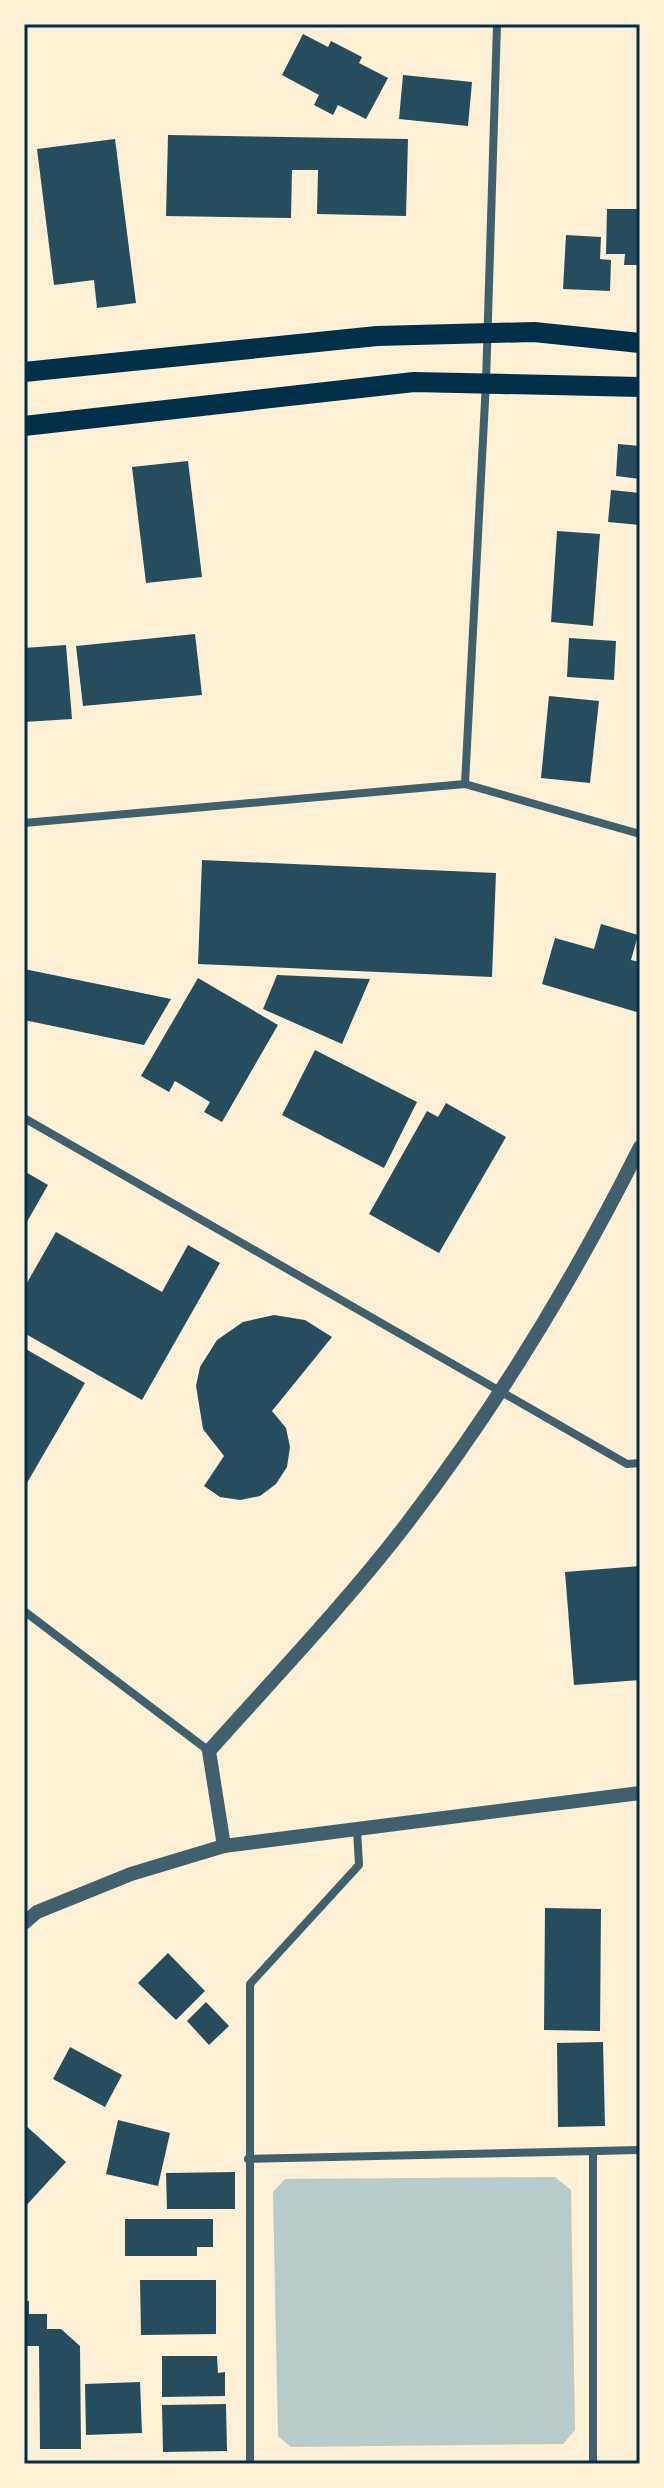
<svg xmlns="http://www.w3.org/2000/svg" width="664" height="2488" font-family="Quicksand,sans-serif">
<rect width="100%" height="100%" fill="#fdf0d5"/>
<polygon fill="#b9caca" points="555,2177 571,2190 575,2430 563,2444 291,2447 278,2436 273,2192 285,2179"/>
<g fill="#264d5e">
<polygon points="303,34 328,47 331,41 362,57 359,63 388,78 366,119 338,105 333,115 314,105 319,95 282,75"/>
<polygon points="403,75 472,82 468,126 399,119"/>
<polygon points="168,135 408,139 406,216 317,214 318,170 292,170 291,218 166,216"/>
<polygon points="115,139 136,303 97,308 94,280 54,285 37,149"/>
<polygon points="607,209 640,209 640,265 624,265 625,254 606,254"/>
<polygon points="566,235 601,237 600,259 611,260 610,291 563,289"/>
<polygon points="618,444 640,446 640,479 616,476"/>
<polygon points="188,461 202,577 146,583 132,467"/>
<polygon points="611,490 640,493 640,525 608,522"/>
<polygon points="557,531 600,534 593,626 551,622"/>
<polygon points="195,634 202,695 83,706 76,646"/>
<polygon points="569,638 616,641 614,680 567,677"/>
<polygon points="66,645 72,719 24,722 24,648"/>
<polygon points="549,696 599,701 590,783 541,778"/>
<polygon points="202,860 496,873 492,977 198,964"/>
<polygon points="601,924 638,935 631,960 640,962 640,1013 542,984 555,938 594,949"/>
<polygon points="24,969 171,999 144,1045 24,1020"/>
<polygon points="277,975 370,979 342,1044 263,1009"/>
<polygon points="198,978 278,1025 222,1122 204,1112 210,1102 175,1081 169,1092 141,1076"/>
<polygon points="315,1050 417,1102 384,1168 282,1115"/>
<polygon points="446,1103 506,1137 439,1253 369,1214 427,1111 438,1117"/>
<polygon points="24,1171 48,1185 24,1227"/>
<polygon points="56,1232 162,1292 188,1245 220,1263 142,1400 24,1333 24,1288"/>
<polygon points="274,1315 305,1320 332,1337 272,1411 286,1428 290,1447 287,1467 276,1484 260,1496 240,1500 220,1497 204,1486 224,1456 203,1429 196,1386 200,1367 217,1340 243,1322"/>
<polygon points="24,1348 85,1383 24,1488"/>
<polygon points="640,1566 640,1680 574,1685 565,1572"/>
<polygon points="545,1908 601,1909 600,2031 544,2030"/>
<polygon points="168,1953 205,1991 176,2020 138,1983"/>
<polygon points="206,2002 229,2026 209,2045 187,2021"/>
<polygon points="603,2042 605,2126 558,2127 557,2043"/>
<polygon points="70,2047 122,2075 105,2107 53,2079"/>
<polygon points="118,2120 170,2133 158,2186 106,2174"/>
<polygon points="24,2124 66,2162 24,2208"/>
<polygon points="235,2172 235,2209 167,2209 166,2173"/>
<polygon points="125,2219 213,2219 213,2247 197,2247 197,2256 125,2256"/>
<polygon points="140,2280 216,2280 216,2334 141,2335"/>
<polygon points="24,2301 29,2301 29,2314 47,2314 47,2329 61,2329 80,2346 81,2449 40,2449 39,2346 24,2346"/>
<polygon points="162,2356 217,2356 218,2373 225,2372 225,2396 162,2397"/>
<polygon points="140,2382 142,2433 86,2435 85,2384"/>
<polygon points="226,2404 227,2451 163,2452 162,2405"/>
</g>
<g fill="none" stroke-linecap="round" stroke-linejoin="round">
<g stroke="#3f606c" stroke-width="8">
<polyline points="465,784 486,382 497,24"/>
<polyline points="24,823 465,784 640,834"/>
<polyline points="24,1118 627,1464 640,1463"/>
<polyline points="24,1611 209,1751"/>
<polyline points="248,2159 640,2150"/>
<polyline points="250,2464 250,1984 359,1865 357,1829"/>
<polyline points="593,2464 593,2152"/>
</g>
<g stroke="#3f606c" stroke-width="14">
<path d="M224 1846 209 1751C276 1676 346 1603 408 1522 498 1404 574 1279 640 1147"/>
<polyline points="24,1923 37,1912 131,1874 224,1846 640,1793"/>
</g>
<g stroke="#003049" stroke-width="20">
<polyline points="24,372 377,336 534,332 640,343"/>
<polyline points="24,426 414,382 640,387"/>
</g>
</g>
<rect width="664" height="2488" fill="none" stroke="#fdf0d5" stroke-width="52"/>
<rect x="26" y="26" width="612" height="2436" fill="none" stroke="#003049" stroke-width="3"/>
</svg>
